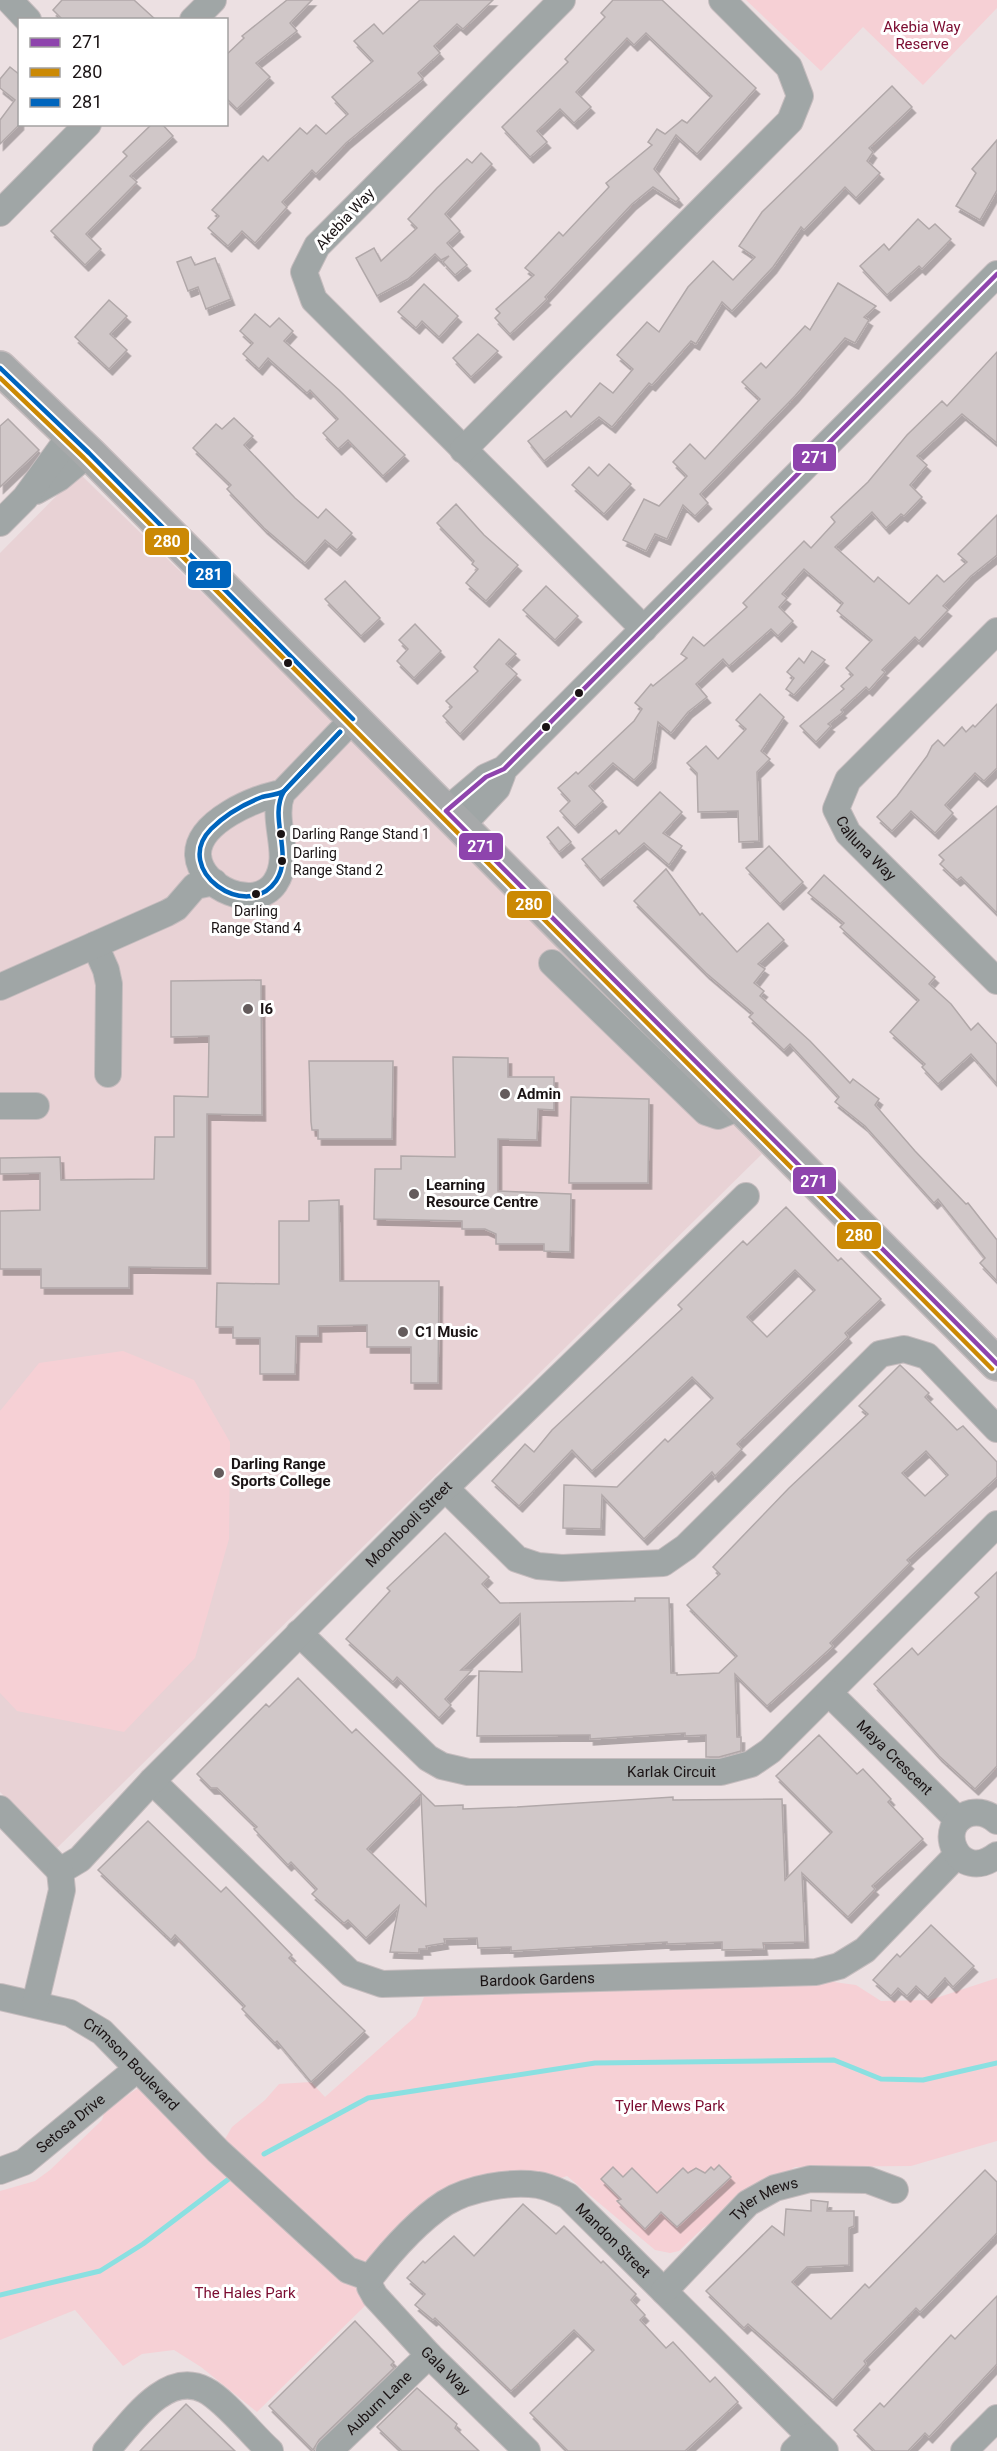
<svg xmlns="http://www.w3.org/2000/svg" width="997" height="2451" font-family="Roboto,sans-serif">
<defs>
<filter id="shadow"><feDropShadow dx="3.5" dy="6" stdDeviation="0" flood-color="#0004"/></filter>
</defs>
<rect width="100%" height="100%" fill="#ece0e2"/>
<polygon fill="#e8d2d5" points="79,473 324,711 762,1154 57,1848 0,1792 0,553"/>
<g fill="#f6d0d5">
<polygon points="746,0 997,0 997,8 923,85 863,27 821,71"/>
<polygon points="123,1351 194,1380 230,1442 229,1539 195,1658 124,1732 17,1711 0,1693 0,1411 39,1363"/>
<polygon points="997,1978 997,2141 911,2166 795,2167 703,2228 679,2251 670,2253 655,2250 567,2176 540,2185 481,2189 401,2241 375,2296 257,2412 201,2367 174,2350 142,2354 123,2366 75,2310 0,2340 0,2191 35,2181 50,2170 102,2120 105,2110 149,2081 218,2151 232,2127 265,2100 279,2084 311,2082 325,2097 416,2016 424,1997 826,1981 856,1985 881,2001 930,2000"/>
</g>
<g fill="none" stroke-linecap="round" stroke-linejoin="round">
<g stroke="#8ae0e1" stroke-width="5">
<polyline points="264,2154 368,2098 595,2063 834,2060 881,2079 923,2080 997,2063"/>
<polyline points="0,2295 100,2271 143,2244 234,2175"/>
</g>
</g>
<g fill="#d0c7c8" stroke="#b1a8a9" stroke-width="1.5" fill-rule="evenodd" filter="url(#shadow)">
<polygon points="62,0 134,0 156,20 63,20 53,10"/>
<polygon points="287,0 312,0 290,23 297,31 256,63 270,77 237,109 226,98 226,55 244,38 242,36"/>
<polygon points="420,0 493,0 463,29 457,24 434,46 440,53 418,73 423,79 346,143 316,174 312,170 282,202 287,207 255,243 242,231 228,246 208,228 219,216 212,210 263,156 268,161 300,128 307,134 316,125 326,134 348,114 332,97 373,61 354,41 374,24 383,34"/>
<polygon points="613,0 662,0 756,88 697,154 676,135 654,169 679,199 676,202 653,187 632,204 545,297 547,299 510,334 495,318 500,313 496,309 534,275 525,268 559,232 563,236 609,187 606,183 652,145 648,142 657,129 665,134 682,120 687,123 712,96 646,33 634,45 627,38 576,92 591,107 574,123 560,109 537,131 547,142 530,157 502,127 568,62 565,59 605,17 601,13"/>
<polygon points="10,67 20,75 20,124 0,144 0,120 15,100 0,88 0,79"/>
<polygon points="892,86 912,107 869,148 873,152 867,161 880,173 856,198 845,187 804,230 801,227 773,267 732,311 722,302 696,344 691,341 652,385 649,383 612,427 599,417 544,461 528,441 566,411 571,417 600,383 613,393 633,369 617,355 647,322 659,332 688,287 713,261 733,280 755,257 739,246 762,212"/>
<polygon points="152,124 162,124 173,136 130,176 137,182 86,234 101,249 85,265 51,231 127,156 123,152"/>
<polygon points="997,140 997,190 980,220 956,206 976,173 972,169"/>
<polygon points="481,153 492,164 445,214 460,231 447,243 467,265 455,275 443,262 449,256 441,260 435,254 408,279 377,296 356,258 374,248 381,261 417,228 408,219 437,188 467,159 472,163"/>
<polygon points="918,219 929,229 935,224 951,239 922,269 919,266 887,295 860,266 884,244 889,250"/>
<polygon points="191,257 195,265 215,258 231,299 206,309 198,287 188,291 177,262"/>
<polygon points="838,283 876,306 864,317 869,320 855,343 845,338 795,396 700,494 708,503 695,516 683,505 667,539 655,534 646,551 623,540 644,499 659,506 687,476 673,462 690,444 705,459 760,399 742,382 761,363 766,368 805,326 810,330"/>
<polygon points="424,284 458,316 439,337 422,321 416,328 398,312"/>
<polygon points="109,300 127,316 110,334 127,350 109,369 75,337"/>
<polygon points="255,314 270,327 279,318 293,331 284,341 339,390 405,455 383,476 348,440 338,449 323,433 338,419 310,390 307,393 268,358 259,369 243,354 253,343 240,331"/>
<polygon points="478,334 498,351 471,377 453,358"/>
<polygon points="997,352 997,443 962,414 917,456 927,465 910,485 922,497 904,516 901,514 886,528 872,512 835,547 874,582 878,577 909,604 937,575 944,582 967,562 958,554 997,515 997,555 971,576 943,606 948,610 934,625 919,641 915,637 882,670 885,672 869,690 866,687 841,710 843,712 828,724 831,726 816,742 800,726 844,689 841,686 853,675 846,668 872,640 837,611 843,603 804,569 782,594 787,598 779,607 793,621 778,636 771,629 729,666 723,659 696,684 707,697 688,712 671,733 658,722 652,762 634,780 613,763 589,786 603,801 575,827 560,811 570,801 558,788 576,772 578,774 634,721 642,709 635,703 651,684 653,686 687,658 681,654 693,637 704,646 747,607 743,603 804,541 811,548 835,522 831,517 868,482 907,435 942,401 947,406"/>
<polygon points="234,418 253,436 244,445 295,498 318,518 326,509 352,533 337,550 325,540 305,563 264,528 227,489 231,485 193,448 216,424 222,429"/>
<polygon points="8,419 39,450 0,487 0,426"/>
<polygon points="609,464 631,484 604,514 572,485 589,467 598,476"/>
<polygon points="456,504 484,535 518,565 486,601 466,583 478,569 472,564 474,561 437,523"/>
<polygon points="345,581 380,618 361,636 325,599"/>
<polygon points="546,586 578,616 555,640 523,610"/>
<polygon points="415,624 441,651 414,678 397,661 408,649 399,640"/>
<polygon points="499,639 516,654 506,664 517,674 460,734 443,716 452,707 446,701 478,671 474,667"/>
<polygon points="812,651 825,660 794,695 786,689 794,678 787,672 799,658 804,663"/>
<polygon points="760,694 784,717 761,751 770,759 757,772 759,841 739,842 738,811 698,812 697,773 687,763 706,746 718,759 746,729 736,720"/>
<polygon points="997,704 997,768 984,781 975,773 945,805 953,813 935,833 911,811 892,831 877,817 897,796 927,756 932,746 938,740 944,746 962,727 966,732 973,725 975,727"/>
<polygon points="660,792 682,812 663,833 682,846 669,865 644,843 600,880 582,859 616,830 619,834"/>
<polygon points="997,806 997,913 961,877 957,880 940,864 944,860 939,855"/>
<polygon points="558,827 571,842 559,852 547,837"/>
<polygon points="769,846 803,882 780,904 746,868"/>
<polygon points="666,869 700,915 702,913 737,952 768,923 784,940 758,964 765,969 754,983 764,991 760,996 810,1041 850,1083 853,1079 879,1099 875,1105 915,1151 966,1204 968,1203 997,1240 997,1281 980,1263 985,1258 938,1199 934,1203 865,1126 835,1102 839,1097 790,1044 784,1050 749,1017 753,1013 706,973 634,901"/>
<polygon points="824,875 935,977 929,984 951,1004 971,1030 978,1023 997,1044 997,1084 971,1054 938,1084 922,1067 925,1064 890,1032 919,1000 840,927 844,923 808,893"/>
<polygon points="261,980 262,1115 207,1114 207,1268 129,1267 129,1288 41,1288 41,1269 0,1269 0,1211 40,1210 40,1173 0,1174 0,1158 60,1157 61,1180 154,1179 155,1137 174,1137 174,1096 208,1097 209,1036 171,1037 171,981"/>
<polygon points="453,1057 508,1058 508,1077 554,1077 554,1110 538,1109 537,1140 498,1139 498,1191 571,1194 570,1252 544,1251 544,1244 496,1244 496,1234 485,1229 462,1229 462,1221 374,1219 375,1169 401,1169 401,1156 455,1157"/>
<polygon points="309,1061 393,1061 392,1139 318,1139 318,1130 312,1130 311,1122"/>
<polygon points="571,1097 649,1099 648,1183 569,1183"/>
<polygon points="339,1200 340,1281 439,1281 438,1383 411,1383 411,1347 367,1347 367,1325 318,1326 318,1336 296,1336 295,1374 260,1374 260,1338 233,1338 233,1327 216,1327 217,1283 279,1284 279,1221 309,1221 309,1201"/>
<path d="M786 1207 838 1261 841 1258 881 1299 845 1333 848 1337 737 1444 742 1449 715 1476 712 1472 644 1539 602 1495 601 1529 563 1528 564 1485 617 1487 665 1439 668 1442 713 1398 692 1377 592 1471 572 1450 519 1506 492 1481 525 1444 534 1452 552 1430 682 1309 678 1305 743 1241 747 1245ZM795 1270 815 1290 767 1337 747 1317Z"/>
<path d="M900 1365 929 1393 925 1397 957 1430 963 1426 997 1462V1477L907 1560 910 1563 830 1643 833 1646 767 1706 735 1674 737 1737H741V1751L719 1757H706V1735L685 1736V1733L590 1739V1735L477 1736 479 1671 522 1672 520 1614 461 1670H472L445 1699 451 1705 439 1718 397 1677 393 1682 346 1639 390 1591 387 1588 445 1533 489 1577 482 1584 500 1603 635 1601V1598H669L671 1673H677V1675L719 1673 737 1656 687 1605 720 1574 713 1567 789 1488 868 1414 859 1406ZM926 1451 948 1475 925 1496 902 1473Z"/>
<polygon points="997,1572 997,1766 975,1789 939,1756 874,1684 912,1648 918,1655 979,1597 975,1593"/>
<path d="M298 1678 352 1733 356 1729 435 1806 463 1805V1809L517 1807 673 1797V1800L782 1799 785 1880 832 1832 776 1776 819 1735 857 1774 863 1769 891 1799 888 1802 923 1839 872 1886 875 1889 848 1917 802 1873 805 1942 763 1943 764 1949 722 1950V1942L667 1944V1942L511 1951V1947L478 1948 477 1938 444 1939 445 1943 426 1946 427 1949H419V1953L390 1952 399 1906 366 1938 348 1920 344 1923 312 1894 317 1889 291 1862 288 1865 254 1829 257 1827 217 1788H211L197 1774 266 1704 269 1707ZM421 1794 426 1906 367 1849Z"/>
<polygon points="148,1821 221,1892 226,1887 292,1955 289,1958 365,2031 311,2082 277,2041 275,2043 242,2009 245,2006 175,1935 171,1940 98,1870"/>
<polygon points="931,1925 974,1966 953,1987 945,1978 928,1997 916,1986 907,1996 898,1988 891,1996 873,1980 897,1954 900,1957"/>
<polygon points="719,2165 731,2177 677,2227 661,2212 645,2229 617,2201 621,2199 601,2179 613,2167 623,2177 632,2168 657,2193 683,2168 688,2173 696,2168 705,2173 711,2167 714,2170"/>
<polygon points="985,2170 997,2182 997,2233 920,2312 916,2308 864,2361 866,2364 833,2400 748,2324 744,2328 706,2291 772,2226 784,2235 786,2209 811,2211 811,2200 828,2202 827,2211 854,2211 854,2226 849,2228 849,2265 807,2267 792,2282 831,2319 865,2284 869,2288"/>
<polygon points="523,2204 556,2234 564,2226 601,2263 603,2261 636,2294 631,2300 645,2315 640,2320 666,2348 673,2342 710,2382 715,2377 738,2402 685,2451 568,2451 530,2413 594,2350 574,2330 511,2391 435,2318 433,2320 415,2305 425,2294 407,2278 423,2261 425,2263 454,2236 474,2256"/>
<polygon points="997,2296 997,2364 929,2437 925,2433 908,2451 875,2451 854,2430 880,2403 884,2407 951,2335 955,2339"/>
<polygon points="355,2321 394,2362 391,2365 394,2368 319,2440 313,2450 269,2406"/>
<polygon points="417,2388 457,2424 455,2428 479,2451 402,2451 377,2427"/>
<polygon points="186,2404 235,2451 140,2451"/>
</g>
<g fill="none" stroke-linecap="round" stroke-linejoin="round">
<g stroke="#c5bcbe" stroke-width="28">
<g id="minor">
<polyline points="9,0 28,20"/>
<polyline points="562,0 317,246 304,272 314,300 644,629"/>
<polyline points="193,20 213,0"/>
<polyline points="0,213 88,124"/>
<polyline points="463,450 790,121 800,96 789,67 722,0"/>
<polyline points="36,491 59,478 89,453"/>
<polyline points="0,523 25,498 70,436"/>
<path id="s1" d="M997 631 848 780 836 809 848 833 997 981"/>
<path d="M282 793C256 797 197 822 198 855 200 888 255 912 275 883 294 855 270 822 282 793L353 719"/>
<polyline points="446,811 486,777 504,769 997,274"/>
<polyline points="461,826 497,788 502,775"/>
<polyline points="95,945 106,970 109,984 108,1074"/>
<polyline points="552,963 706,1112 718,1116 740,1107"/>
<polyline points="0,987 167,913 176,908 195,886 214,882"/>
<polyline points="0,1106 36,1106"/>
<polyline points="445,1488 517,1559 538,1566 562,1568 663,1563 686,1547 880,1354 904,1349 927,1356 997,1429"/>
<path id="s2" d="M299 1633 428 1758 442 1766 468 1772H721L751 1764 770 1751 997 1524"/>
<path id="s3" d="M829 1693 958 1820"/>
<path id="s4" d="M152 1781 350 1973 382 1984 816 1972 839 1966 865 1950 957 1855"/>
<path id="s5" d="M0 1809 60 1871 80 1859 152 1781 445 1488 746 1196"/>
<path d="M997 1821C989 1814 981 1811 971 1813 932 1823 958 1886 997 1855"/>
<path id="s6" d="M0 1997 70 2013 102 2032 218 2151 348 2270 370 2278V2287L375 2296 429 2355 527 2451"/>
<polyline points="35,2004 62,1890 60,1871"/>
<path id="s7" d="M0 2171 24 2162 137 2069"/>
<path id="s8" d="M370 2278C391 2251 416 2222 445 2203 469 2188 510 2181 538 2185 548 2186 559 2192 568 2196L825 2451"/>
<path id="s9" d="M664 2291 748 2203 775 2188 810 2179 868 2180 895 2190"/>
<path d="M106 2451C129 2426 165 2369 205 2390 225 2400 252 2435 270 2451"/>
<path id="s10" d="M329 2451 429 2355"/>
<polyline points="794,2451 810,2436"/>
<polyline points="964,2451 997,2418"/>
</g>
</g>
<g stroke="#c5bcbe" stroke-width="36">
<polyline id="major" points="0,368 89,453 997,1364"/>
</g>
<use href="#minor" stroke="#a0a6a6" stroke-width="26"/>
<use href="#major" stroke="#a7a9aa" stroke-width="33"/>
<g stroke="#fff" stroke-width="9">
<polyline id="bus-1" points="997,274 504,769 486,777 446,811 997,1364"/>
</g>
<g stroke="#fff" stroke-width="9">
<polyline id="bus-2" points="0,378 84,458 992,1369"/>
</g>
<g stroke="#fff" stroke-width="9">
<g id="bus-3">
<polyline points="0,368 89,453 353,719"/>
<path d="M284 791C268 818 294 854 276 881 247 923 171 870 211 829 225 815 244 804 262 797 270 795 277 795 284 791Z"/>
<polyline points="284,791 340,732"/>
<polyline points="284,791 340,732"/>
</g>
</g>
<use href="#bus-1" stroke="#8e44ad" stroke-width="4.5"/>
<use href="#bus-2" stroke="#cb8904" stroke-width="4.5"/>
<use href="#bus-3" stroke="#0065bd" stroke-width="4.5"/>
</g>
<g fill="#1a1314" stroke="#fff" stroke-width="2">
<circle cx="288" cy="663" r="5"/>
<circle cx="579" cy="693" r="5"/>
<circle cx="546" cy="727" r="5"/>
<circle cx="281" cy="834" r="5"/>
<circle cx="282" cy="861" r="5"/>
<circle cx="256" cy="894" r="5"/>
</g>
<g fill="#645b5c" stroke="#fff" stroke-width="2">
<circle cx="248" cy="1009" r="6"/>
<circle cx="505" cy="1094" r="6"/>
<circle cx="414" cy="1194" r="6"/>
<circle cx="403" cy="1332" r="6"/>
<circle cx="219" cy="1473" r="6"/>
</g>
<g text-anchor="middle" stroke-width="6" stroke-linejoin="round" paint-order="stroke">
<g font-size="14" fill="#1a1314" stroke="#fff" text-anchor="start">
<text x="292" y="839">Darling Range Stand 1</text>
<text x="293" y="858">Darling<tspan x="293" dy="17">Range Stand 2</tspan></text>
<text x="256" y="916" text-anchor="middle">Darling<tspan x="256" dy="17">Range Stand 4</tspan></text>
</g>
<g font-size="15" fill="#7b0b30" stroke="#fff">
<text x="922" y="32">Akebia Way<tspan x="922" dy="17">Reserve</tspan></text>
<text x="670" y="2111">Tyler Mews Park</text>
<text x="245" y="2298">The Hales Park</text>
</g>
<g font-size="15" fill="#1a1314" stroke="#fff">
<text transform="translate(345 219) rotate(-47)" y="5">Akebia Way</text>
<text dy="5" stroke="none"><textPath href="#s1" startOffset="292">Calluna Way</textPath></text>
<text dy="5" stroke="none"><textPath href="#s5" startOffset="579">Moonbooli Street</textPath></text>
<text dy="5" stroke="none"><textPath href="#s3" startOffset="92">Maya Crescent</textPath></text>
<text dy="5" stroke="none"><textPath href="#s2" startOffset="426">Karlak Circuit</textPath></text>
<text dy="5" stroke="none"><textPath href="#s4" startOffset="465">Bardook Gardens</textPath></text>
<text dy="5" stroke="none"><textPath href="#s6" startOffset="152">Crimson Boulevard</textPath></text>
<text dy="5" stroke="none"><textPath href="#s7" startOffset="86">Setosa Drive</textPath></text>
<text dy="5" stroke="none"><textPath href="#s9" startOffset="138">Tyler Mews</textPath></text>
<text dy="5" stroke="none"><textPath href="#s8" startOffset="298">Mandon Street</textPath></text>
<text dy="5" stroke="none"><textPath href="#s6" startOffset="597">Gala Way</textPath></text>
<text dy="5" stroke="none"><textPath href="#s10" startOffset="69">Auburn Lane</textPath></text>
</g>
<g font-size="15" font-weight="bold" fill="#1a1314" stroke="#fff" text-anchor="start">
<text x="260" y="1014">I6</text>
<text x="517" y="1099">Admin</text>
<text x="426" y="1190">Learning<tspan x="426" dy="17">Resource Centre</tspan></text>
<text x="415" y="1337">C1 Music</text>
<text x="231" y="1469">Darling Range<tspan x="231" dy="17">Sports College</tspan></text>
</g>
</g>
<g stroke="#fff" stroke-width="2">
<rect x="792" y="443" width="45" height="29" rx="6" fill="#8e44ad"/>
<rect x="144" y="527" width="46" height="29" rx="6" fill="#cb8904"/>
<rect x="187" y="560" width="45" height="29" rx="6" fill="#0065bd"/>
<rect x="458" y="832" width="46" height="29" rx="6" fill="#8e44ad"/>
<rect x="506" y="890" width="46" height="29" rx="6" fill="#cb8904"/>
<rect x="792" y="1166" width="45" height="29" rx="6" fill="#8e44ad"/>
<rect x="836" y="1221" width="46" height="29" rx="6" fill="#cb8904"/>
</g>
<g font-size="16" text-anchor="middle" font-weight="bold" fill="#fff">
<text x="815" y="463">271</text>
<text x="167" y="547">280</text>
<text x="209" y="580">281</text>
<text x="481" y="852">271</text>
<text x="529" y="910">280</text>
<text x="814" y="1187">271</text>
<text x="859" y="1241">280</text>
</g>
<rect x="18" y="18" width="210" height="108" fill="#ffffff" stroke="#a3a1a1" stroke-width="1.5"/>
<rect x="30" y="38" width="30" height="9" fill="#8e44ad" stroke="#a3a1a1" stroke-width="1.5"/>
<text x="72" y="48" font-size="18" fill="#1a1314">271</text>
<rect x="30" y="68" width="30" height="9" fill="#cb8904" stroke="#a3a1a1" stroke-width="1.5"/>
<text x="72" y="78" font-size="18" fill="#1a1314">280</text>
<rect x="30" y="98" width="30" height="9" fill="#0065bd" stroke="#a3a1a1" stroke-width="1.5"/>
<text x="72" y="108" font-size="18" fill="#1a1314">281</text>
</svg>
